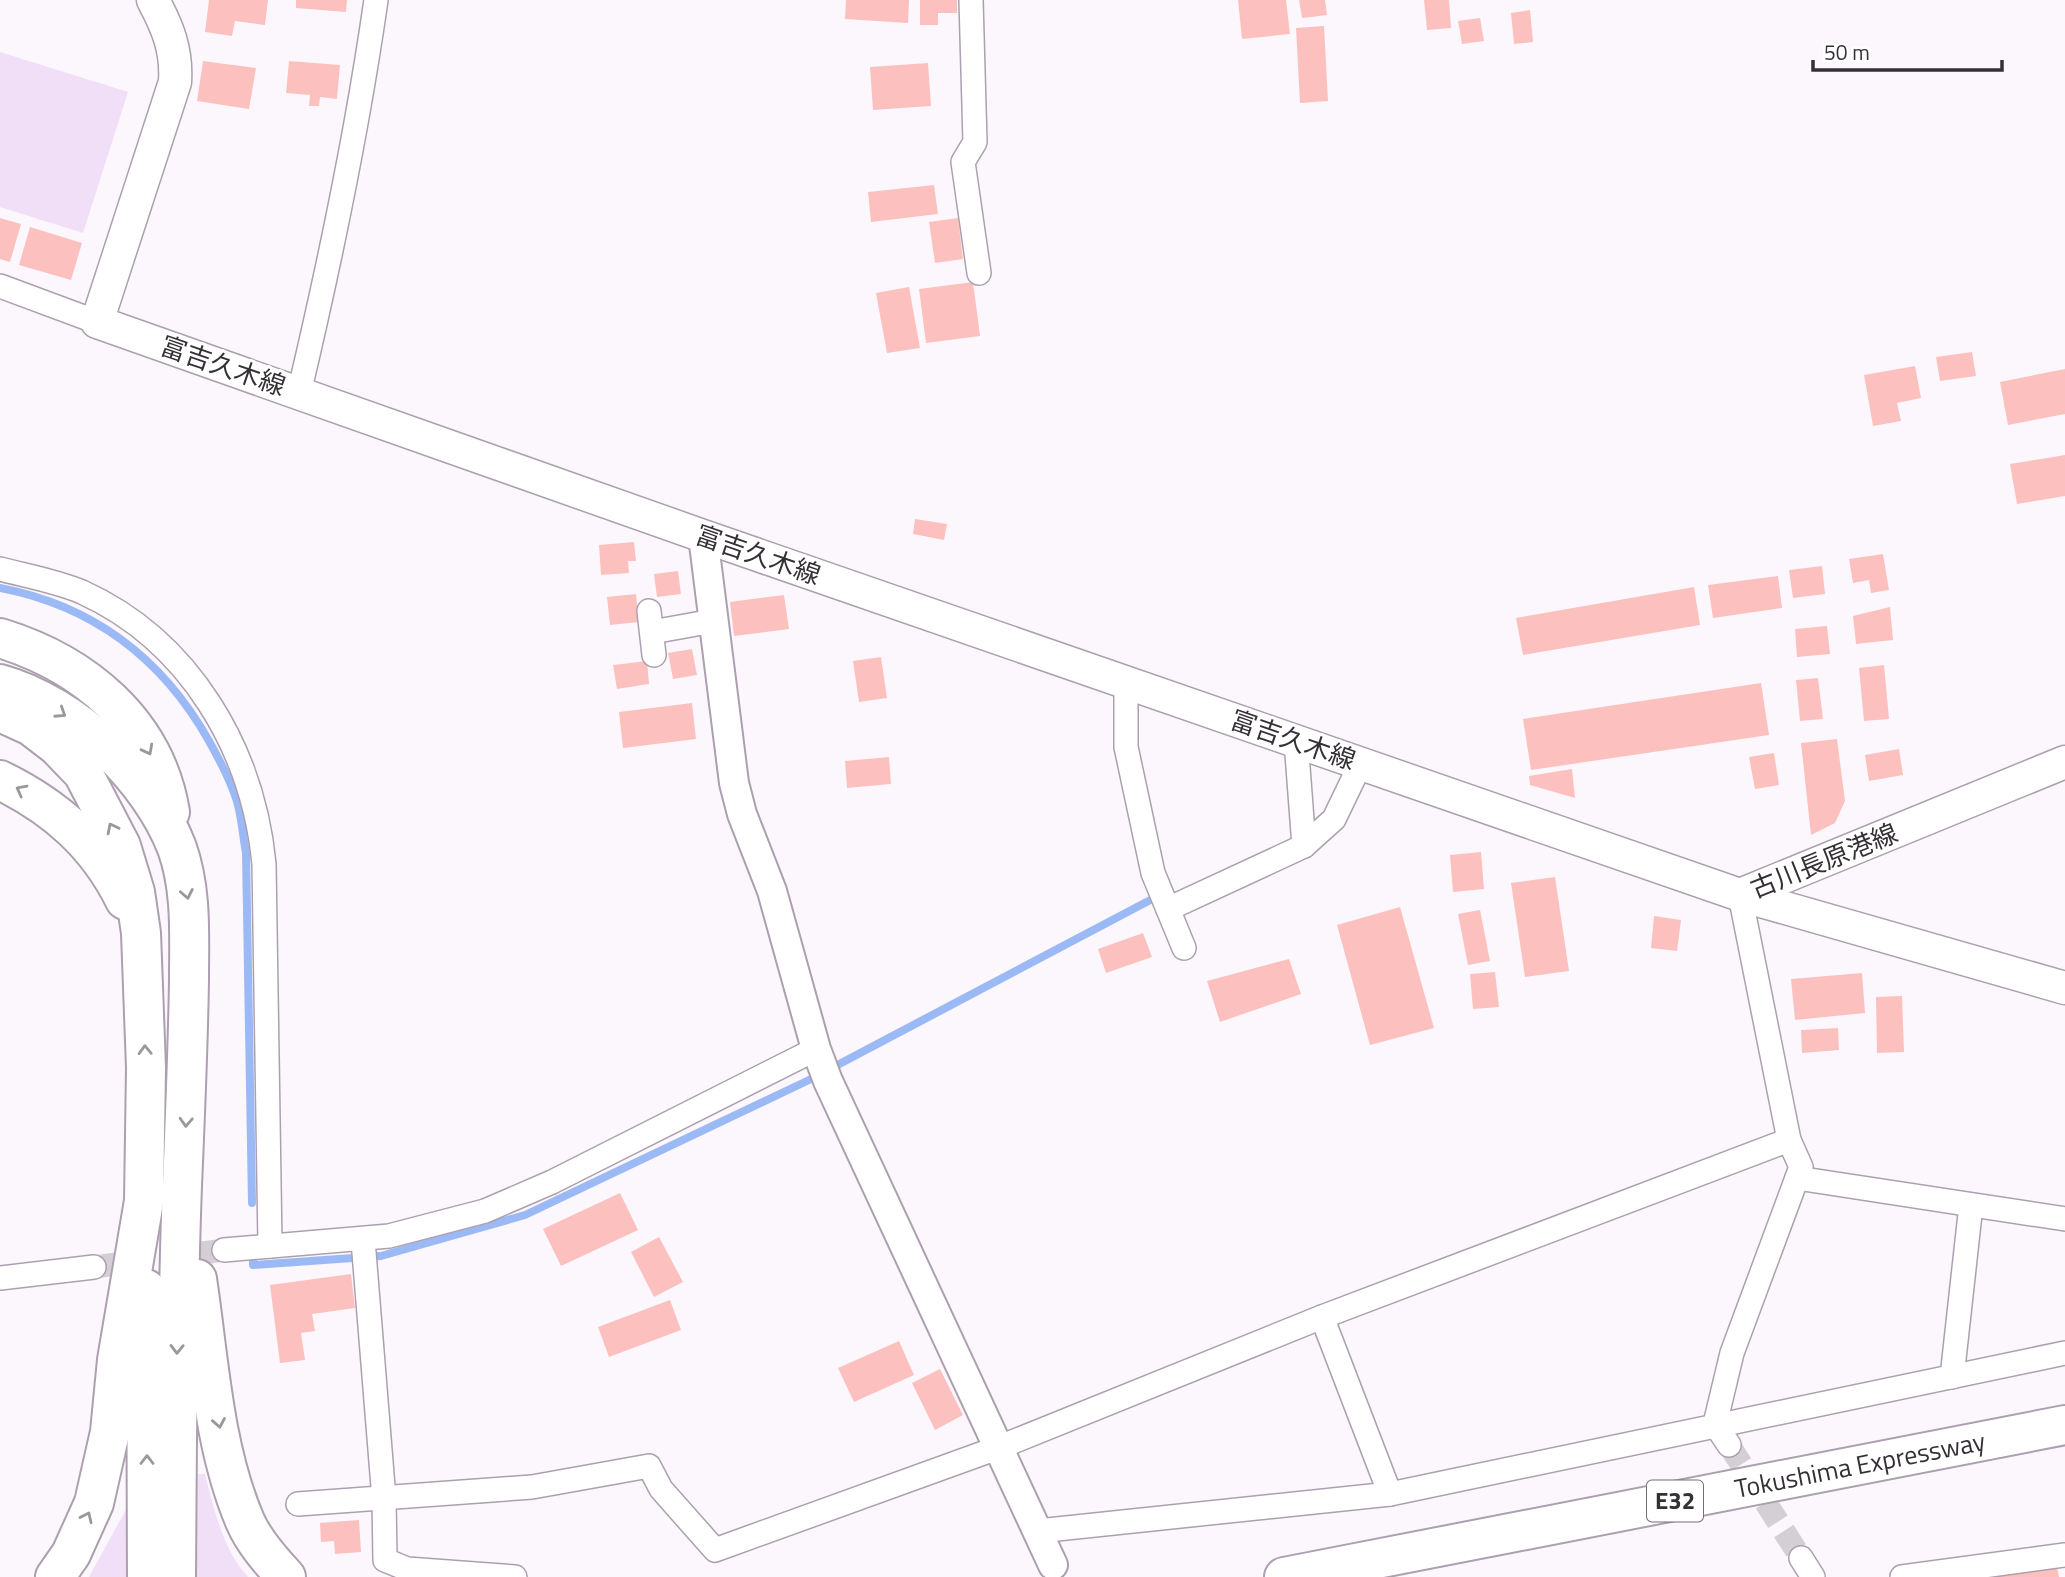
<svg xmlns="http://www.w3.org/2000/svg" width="2065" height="1577" font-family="'Titillium Web','Noto Sans JP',sans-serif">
<rect width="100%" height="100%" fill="#fcf7fd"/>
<g fill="#f1def7">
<polygon points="0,52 128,92 83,233 0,207"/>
<path d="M197 1474H205C214 1509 223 1550 248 1577H196Z"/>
<polygon points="129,1504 126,1577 89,1577"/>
</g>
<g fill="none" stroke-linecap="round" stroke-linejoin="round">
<g stroke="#9ab9f5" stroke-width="8">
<path d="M0 588C94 606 162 658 209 741 220 761 232 783 238 805 242 821 243 837 246 853L252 1203"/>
<polyline points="253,1259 253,1265 381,1256 525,1215 809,1080 1156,897"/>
</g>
</g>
<g fill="#fcc1be">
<polygon points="209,0 268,0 265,25 235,21 232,36 205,32"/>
<polygon points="296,0 347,0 346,12 296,8"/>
<polygon points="846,0 909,0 908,23 845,19"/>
<polygon points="920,0 957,0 957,13 938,13 938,25 920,25"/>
<polygon points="1238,0 1286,0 1290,34 1242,39"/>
<polygon points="1299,0 1325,0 1327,15 1302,18"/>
<polygon points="1424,0 1449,0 1451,28 1427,30"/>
<polygon points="1530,10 1533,42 1514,44 1511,13"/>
<polygon points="1480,18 1484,41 1462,44 1458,21"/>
<polygon points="1324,26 1328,101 1300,103 1296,28"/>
<polygon points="203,61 256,68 249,109 197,101"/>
<polygon points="289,61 340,65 337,99 320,97 319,106 309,106 310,95 286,93"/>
<polygon points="928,63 931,106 873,110 870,67"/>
<polygon points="934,185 938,214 871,222 868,192"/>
<polygon points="0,218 21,224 10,262 0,259"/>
<polygon points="958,218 963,259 935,263 929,222"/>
<polygon points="30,227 82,243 71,280 19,265"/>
<polygon points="973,282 980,336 926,343 919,289"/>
<polygon points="909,287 920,348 887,353 876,293"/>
<polygon points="1972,352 1976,376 1940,381 1936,357"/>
<polygon points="1915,366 1921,398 1897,403 1901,421 1873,426 1864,375"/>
<polygon points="2065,369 2065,414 2008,425 2000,382"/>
<polygon points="2065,455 2065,496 2017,504 2010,464"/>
<polygon points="915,519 947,524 944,540 913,534"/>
<polygon points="634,542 636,561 628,561 629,573 601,575 599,545"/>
<polygon points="1883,554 1889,590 1871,593 1869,580 1853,583 1849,559"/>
<polygon points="1822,566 1825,594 1793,598 1789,570"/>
<polygon points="678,571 681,594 657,597 654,574"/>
<polygon points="1778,576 1782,608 1713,618 1708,585"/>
<polygon points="1694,587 1700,625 1523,655 1516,618"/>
<polygon points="636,594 639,622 610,625 607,597"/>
<polygon points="784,595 789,629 734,636 730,602"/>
<polygon points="1890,607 1893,640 1856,644 1853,616"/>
<polygon points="1827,626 1830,654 1797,657 1795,629"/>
<polygon points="692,649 697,675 673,679 668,653"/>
<polygon points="881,657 887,698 859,702 853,661"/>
<polygon points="647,661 649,684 617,689 613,665"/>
<polygon points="1884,665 1889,719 1864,721 1859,668"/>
<polygon points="1818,678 1823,719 1800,721 1796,680"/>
<polygon points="1761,683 1769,735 1531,770 1523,719"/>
<polygon points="692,703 696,739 623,748 619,712"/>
<polygon points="1837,739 1845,801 1835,823 1811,835 1801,743"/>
<polygon points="1899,749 1903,775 1869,781 1865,755"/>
<polygon points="1774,753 1779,785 1755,789 1749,757"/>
<polygon points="889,757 891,784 847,788 845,761"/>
<polygon points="1572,769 1575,798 1530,785 1529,776"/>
<polygon points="1481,852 1484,889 1453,892 1450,855"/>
<polygon points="1555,877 1569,971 1525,977 1511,883"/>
<polygon points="1400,907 1434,1028 1370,1045 1337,925"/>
<polygon points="1480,910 1490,961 1468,965 1458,914"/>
<polygon points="1654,916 1681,920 1677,951 1651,948"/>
<polygon points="1143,933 1152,957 1106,973 1098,949"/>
<polygon points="1289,959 1301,994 1220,1022 1207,981"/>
<polygon points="1495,972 1499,1007 1473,1009 1470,974"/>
<polygon points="1862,973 1865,1013 1795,1020 1791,979"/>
<polygon points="1902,996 1904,1052 1877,1053 1876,997"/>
<polygon points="1838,1028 1839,1050 1802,1053 1801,1030"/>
<polygon points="620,1193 638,1230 561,1266 543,1229"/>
<polygon points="659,1237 683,1282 654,1297 631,1252"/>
<polygon points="351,1274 355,1308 312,1314 315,1331 301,1333 305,1360 280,1363 270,1285"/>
<polygon points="670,1300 681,1330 609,1357 598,1327"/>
<polygon points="899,1341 914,1375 854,1402 838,1368"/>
<polygon points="940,1369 963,1415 935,1430 912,1383"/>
<polygon points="359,1520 361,1552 335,1554 334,1541 321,1542 320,1523"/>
<polygon points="2057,1567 2059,1577 1997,1577 1996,1575"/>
</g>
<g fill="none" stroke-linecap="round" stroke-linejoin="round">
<g stroke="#d4cfd5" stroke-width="23" stroke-dasharray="23 11" stroke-linecap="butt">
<polyline points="94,1267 224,1250"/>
<polyline points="1729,1445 1801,1558"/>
</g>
<g stroke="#aca0af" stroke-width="26">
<g id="minor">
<polyline points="971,0 975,142 963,162 979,273"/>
<polyline points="0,286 97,322"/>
<path d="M299 393C330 262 357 133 376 0"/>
<path d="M0 569C27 576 56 581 82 592 190 641 253 750 264 864L270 1246"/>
<polyline points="649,611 654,655"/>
<polyline points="652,632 713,621"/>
<polyline points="1126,682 1126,747 1153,873 1184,948"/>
<polyline points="1304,846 1334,819 1361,763"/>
<polyline points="1168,909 1304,846 1296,741"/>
<polyline points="1797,1178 2065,1219"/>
<polyline points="363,1240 384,1499 385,1560 407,1569 515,1577"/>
<polyline points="224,1250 389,1236 485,1211 552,1182 816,1049"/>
<polyline points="0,1278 94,1267"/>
<polyline points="1322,1317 1390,1494"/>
<polyline points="1952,1377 1971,1205"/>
<polyline points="1729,1445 1715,1424 1732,1353 1801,1167 1789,1140 1740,895"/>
<polyline points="298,1504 532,1487 649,1466 661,1489 715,1550 1000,1447 1322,1317 1789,1140"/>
<polyline points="1038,1531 1390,1494 2065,1353"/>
<polyline points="1801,1558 1813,1577"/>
<polyline points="1902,1577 2065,1555"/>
</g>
</g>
<g stroke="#aca0af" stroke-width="32">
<polyline id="tertiary" points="703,536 734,783 742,814 772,891 816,1049 828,1081 1053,1565"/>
</g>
<g stroke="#aca0af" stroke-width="35">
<g id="secondary">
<path d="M153 0C168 28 177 50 175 82L97 322 703 536 1740 895 2065 988"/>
<polyline points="1740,895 2065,762"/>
</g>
</g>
<g stroke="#aca0af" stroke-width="42">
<g id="motorway">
<path d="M0 638C84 664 155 722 170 812"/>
<path d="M0 684C73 704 150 777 177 848 192 890 189 936 189 979 188 1048 185 1117 182 1186 177 1316 177 1446 176 1577"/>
<polyline points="0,712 31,726 57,746 83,773 121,846 135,892 141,933 146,1068 144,1201 117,1360 110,1432 94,1503 71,1554 55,1577"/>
<path d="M0 780C55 807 97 843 125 900"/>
<path d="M197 1279C209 1358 213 1446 245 1521 254 1542 271 1561 286 1577"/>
<polyline points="146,1289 147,1577"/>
<polyline points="1284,1577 2065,1425"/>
</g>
</g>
<use href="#minor" stroke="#fff" stroke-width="23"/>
<use href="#tertiary" stroke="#fff" stroke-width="28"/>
<use href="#secondary" stroke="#fff" stroke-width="32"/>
<use href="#motorway" stroke="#fff" stroke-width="38"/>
</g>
<defs><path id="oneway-chevron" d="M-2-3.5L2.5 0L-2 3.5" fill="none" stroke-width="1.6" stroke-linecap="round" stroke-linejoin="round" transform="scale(1.75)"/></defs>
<g stroke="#9a989a">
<use href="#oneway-chevron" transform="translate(61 713) rotate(33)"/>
<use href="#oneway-chevron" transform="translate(148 750) rotate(62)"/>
<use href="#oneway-chevron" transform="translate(21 790) rotate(-152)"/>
<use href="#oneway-chevron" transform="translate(112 828) rotate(-117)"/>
<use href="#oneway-chevron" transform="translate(187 894) rotate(79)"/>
<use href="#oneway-chevron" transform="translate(145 1050) rotate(-92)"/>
<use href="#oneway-chevron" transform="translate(186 1122) rotate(93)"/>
<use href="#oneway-chevron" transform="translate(177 1349) rotate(91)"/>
<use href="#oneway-chevron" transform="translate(219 1423) rotate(80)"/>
<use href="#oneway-chevron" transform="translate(147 1460) rotate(-90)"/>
<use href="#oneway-chevron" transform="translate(87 1517) rotate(-65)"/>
</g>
<g text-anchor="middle" stroke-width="6" stroke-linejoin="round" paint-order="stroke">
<rect fill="#fff" stroke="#726e72" stroke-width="2" x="1647" y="1480.5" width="56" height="41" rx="5"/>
<g font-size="24" font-weight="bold" fill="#353036">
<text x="1675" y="1509">E32</text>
</g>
<g font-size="26" fill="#353036" stroke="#fff">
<text transform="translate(223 366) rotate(19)" y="9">富吉久木線</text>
<text transform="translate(758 555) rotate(19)" y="9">富吉久木線</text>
<text transform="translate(1293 740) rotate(19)" y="9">富吉久木線</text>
<text transform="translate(1824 861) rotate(-22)" y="9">古川長原港線</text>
<text transform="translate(1860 1465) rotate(-11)" y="9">Tokushima Expressway</text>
</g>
</g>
<path d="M1813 60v10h189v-10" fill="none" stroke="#353036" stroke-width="3.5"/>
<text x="1824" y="60" font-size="21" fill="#353036" stroke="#ffffff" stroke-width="5" paint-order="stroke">50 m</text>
</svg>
